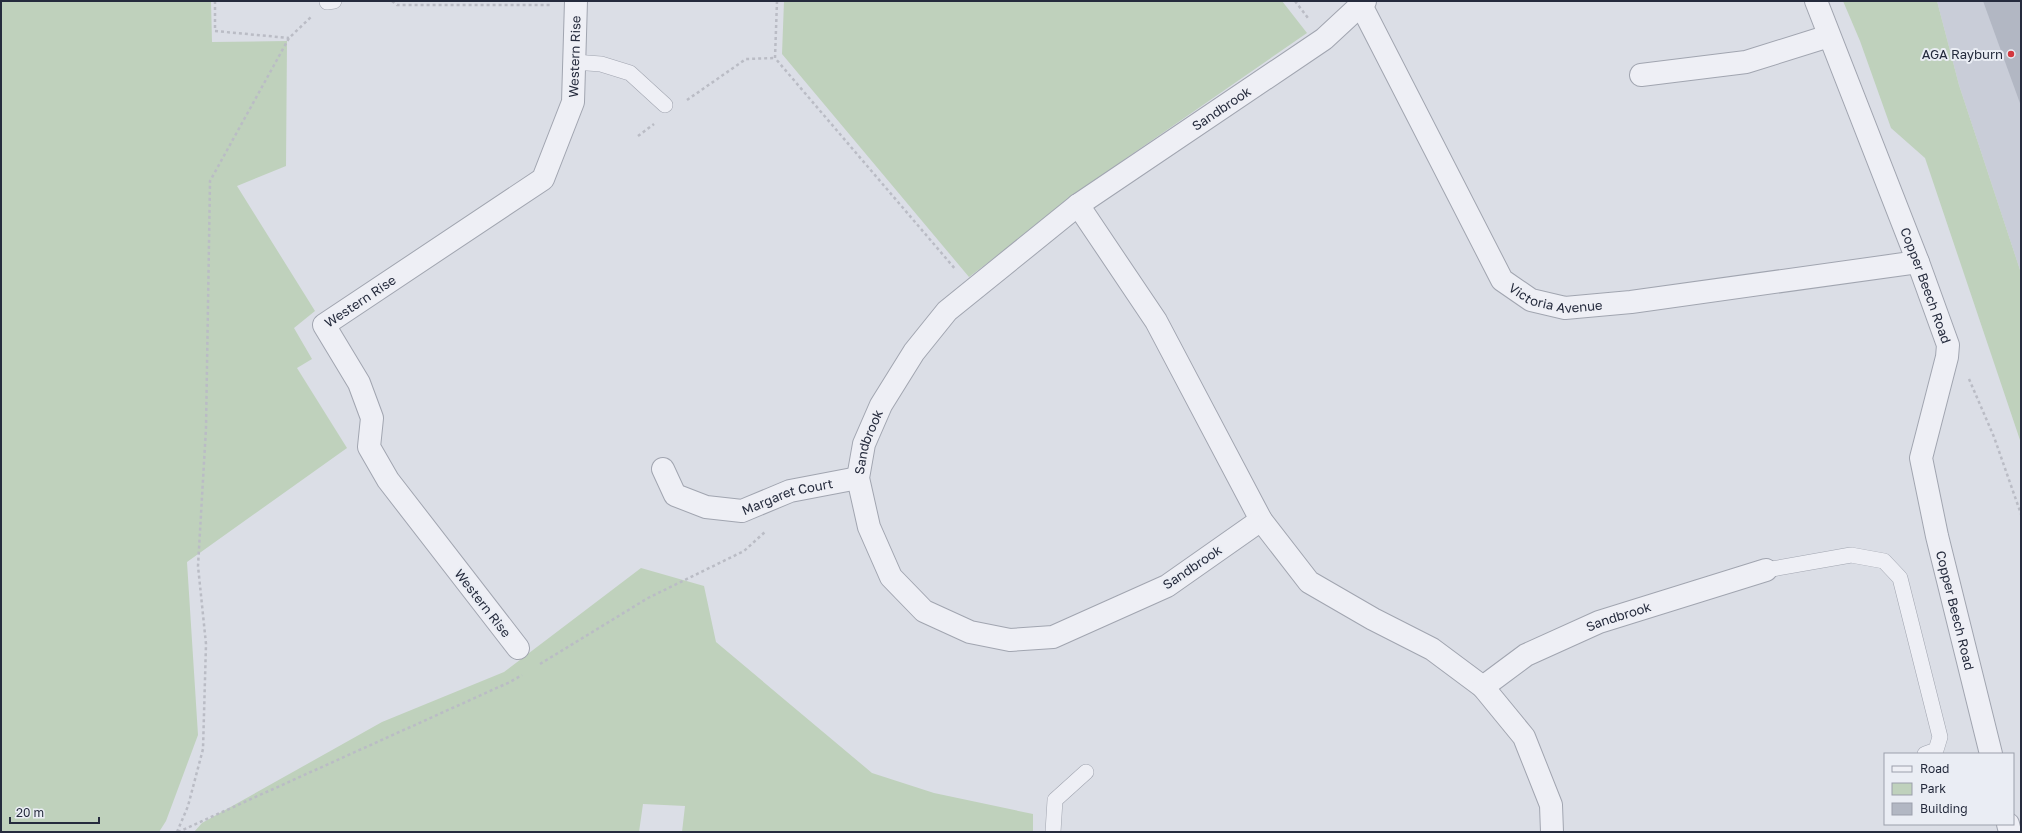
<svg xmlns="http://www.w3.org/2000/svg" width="2022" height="833" font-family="'Golos Text',sans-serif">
<rect width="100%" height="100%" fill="#dbdee6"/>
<polygon fill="#c9cdd8" points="1937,1 2021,1 2021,273 1959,85"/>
<g fill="#bfd1bc">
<polygon points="1,1 211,1 212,42 287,41 286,166 237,186 315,311 294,328 312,359 297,368 347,448 187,562 198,735 166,821 159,832 1,832"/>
<polygon points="784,1 1282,1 1307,33 1125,159 969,277 782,54"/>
<polygon points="1843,1 1937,1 1959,85 2021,273 2021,443 1925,158 1891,128 1860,41"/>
<polygon points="641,568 704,586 716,642 872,773 934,793 1033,814 1033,832 682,832 685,806 643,804 639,832 194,832 202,823 382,722 504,672"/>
</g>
<polygon fill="#b2b7c3" points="1983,1 2021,1 2021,106"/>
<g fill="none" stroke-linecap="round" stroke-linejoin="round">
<g stroke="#a1a5b0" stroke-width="16">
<g id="lane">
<polyline points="327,2 334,1"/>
<polyline points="574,62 601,64 630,73 665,105"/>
<polyline points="1766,570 1851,555 1884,561 1900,578 1940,737 1936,750 1925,754"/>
<polyline points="1053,832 1055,800 1086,772"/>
</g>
</g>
<g stroke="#a1a5b0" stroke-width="24">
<g id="street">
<path id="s1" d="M1816 1 1918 262 1948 345 1947 357 1921 458 1937 536 1991 754"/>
<path id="s2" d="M1361 5 1502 280 1531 300 1565 308 1631 302 1918 262"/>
<polyline points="1641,75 1746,62 1829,36"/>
<polyline points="1078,205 1156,321 1261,520 1309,582 1373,619 1432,649 1483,687 1524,737 1551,805 1552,832"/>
<path id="s3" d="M663 469 675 495 706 507 742 511 790 491 858 478"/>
<path id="s4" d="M1261 520 1167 586 1053 637 1010 640 970 632 924 611 891 577 869 527 858 478 864 444 881 405 914 352 947 311 1078 205 1324 39 1365 1"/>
<path id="s5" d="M518 648 388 480 369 447 372 418 359 383 324 325 543 179 573 102 576 1"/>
<path id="s6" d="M1483 687 1526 655 1599 622 1766 570"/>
<polyline points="2008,824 2010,832"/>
</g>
</g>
<g stroke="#babcc5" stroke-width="2.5" stroke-dasharray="3 3" stroke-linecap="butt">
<polyline points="215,1 215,31 289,38"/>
<polyline points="392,1 397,5 550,5"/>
<polyline points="777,1 775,58 956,270"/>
<polyline points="1295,1 1308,18"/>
<polyline points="687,100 746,59 775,58"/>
<polyline points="638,136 654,124"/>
<polyline points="1969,379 1994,437 2021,514"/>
<polyline points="540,664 648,598 744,551 766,531"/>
<polyline points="177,832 188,806 203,749 206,644 198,566 206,428 210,181 289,38 311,17"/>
<polyline points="178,832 510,682 522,675"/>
</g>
<use href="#lane" stroke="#eeeff5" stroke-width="15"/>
<use href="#street" stroke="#eeeff5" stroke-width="22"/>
</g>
<circle fill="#d3383f" stroke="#eaedf4" stroke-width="1.5" cx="2011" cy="54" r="4"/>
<g text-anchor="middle" stroke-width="4" stroke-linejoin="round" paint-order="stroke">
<g font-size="13" fill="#252b3d" stroke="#eaedf4" text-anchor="end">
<text x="2003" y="59">AGA Rayburn</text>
</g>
<g font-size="13" fill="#252b3d" stroke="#eaedf4">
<text dy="5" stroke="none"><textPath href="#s5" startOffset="776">Western Rise</textPath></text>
<text dy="5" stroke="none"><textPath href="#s4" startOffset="1060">Sandbrook</textPath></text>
<text dy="5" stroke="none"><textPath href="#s1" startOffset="305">Copper Beech Road</textPath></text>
<text dy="5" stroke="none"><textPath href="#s2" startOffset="368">Victoria Avenue</textPath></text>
<text dy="5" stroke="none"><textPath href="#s5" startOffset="428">Western Rise</textPath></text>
<text dy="5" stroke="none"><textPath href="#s4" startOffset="564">Sandbrook</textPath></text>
<text dy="5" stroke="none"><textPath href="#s3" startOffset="146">Margaret Court</textPath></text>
<text transform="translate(1192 567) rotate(-34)" y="5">Sandbrook</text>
<text transform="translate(483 603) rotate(52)" y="5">Western Rise</text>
<text dy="5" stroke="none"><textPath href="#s1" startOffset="641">Copper Beech Road</textPath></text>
<text dy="5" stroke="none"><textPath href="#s6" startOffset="154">Sandbrook</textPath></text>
</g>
</g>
<rect width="2022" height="833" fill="none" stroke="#252b3d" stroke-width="4"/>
<rect x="1884" y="753" width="130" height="72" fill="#eaedf4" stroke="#9b9fab"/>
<rect x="1892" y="766" width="20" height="6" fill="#eeeff5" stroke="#9b9fab"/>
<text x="1920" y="773" font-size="12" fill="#252b3d">Road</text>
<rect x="1892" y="783" width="20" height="12" fill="#bfd1bc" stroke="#9b9fab"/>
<text x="1920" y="793" font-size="12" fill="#252b3d">Park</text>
<rect x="1892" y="803" width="20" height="12" fill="#b2b7c3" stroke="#9b9fab"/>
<text x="1920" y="813" font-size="12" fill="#252b3d">Building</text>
<path d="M10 817v6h89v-6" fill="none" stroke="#252b3d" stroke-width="2"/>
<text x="16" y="817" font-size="12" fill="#252b3d" stroke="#eaedf4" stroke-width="3" paint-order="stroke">20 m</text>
</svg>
